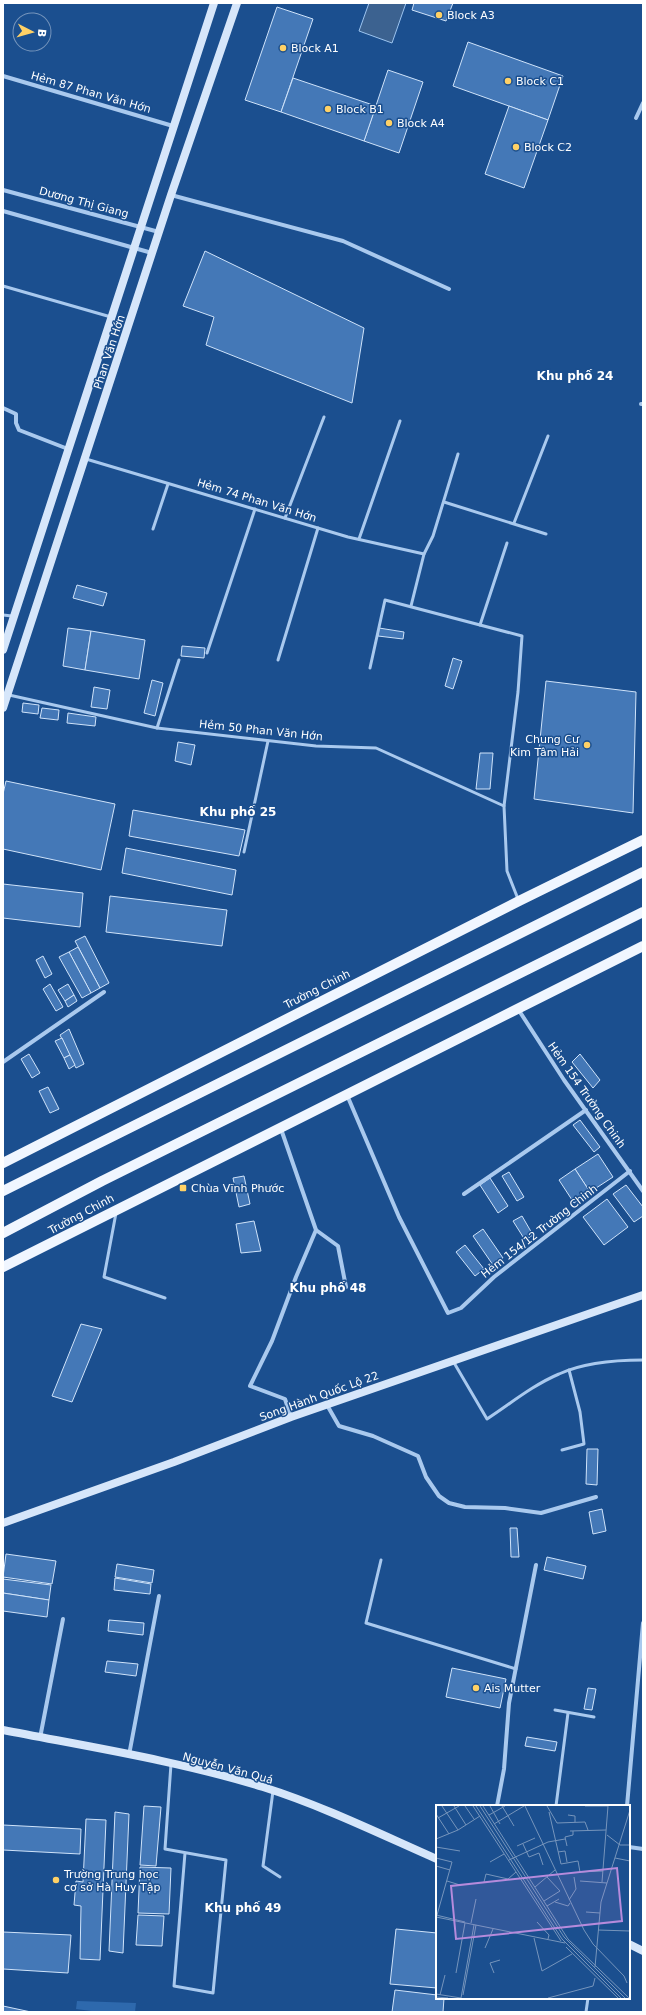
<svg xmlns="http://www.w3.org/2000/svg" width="646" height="2015" font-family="'DejaVu Sans',sans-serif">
<rect width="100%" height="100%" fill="#1b4f8f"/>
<polygon fill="#2e69ad" points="77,2001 136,2003 135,2012 99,2012 76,2009"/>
<polygon fill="#3c6290" stroke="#9cc4f0" points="369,3 406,3 392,43 359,31"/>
<g fill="#4478b7" stroke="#cfe3fa">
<polygon points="414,3 453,3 446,21 412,10"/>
<polygon points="277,7 313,19 281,112 245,100"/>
<polygon points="468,42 563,76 548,120 453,86"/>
<polygon points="388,70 423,82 399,153 364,141"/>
<polygon points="293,78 376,106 364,141 281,112"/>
<polygon points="509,106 548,120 524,188 485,174"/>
<polygon points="205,251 364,328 352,403 206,345 214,317 183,306"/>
<polygon points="77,585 107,593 103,606 73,598"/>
<polygon points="68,628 91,631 85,670 63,666"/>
<polygon points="379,628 404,632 403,639 378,636"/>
<polygon points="91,631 145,640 139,679 85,670"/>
<polygon points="182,646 205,648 204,658 181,656"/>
<polygon points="453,658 462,661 453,689 445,686"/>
<polygon points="152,680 163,683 155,716 144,713"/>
<polygon points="546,681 636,692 633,813 534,799"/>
<polygon points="94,687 110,690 107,709 91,707"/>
<polygon points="23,703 39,705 38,714 22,712"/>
<polygon points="42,708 59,710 58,720 40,718"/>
<polygon points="68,713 96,717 95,726 67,723"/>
<polygon points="178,742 195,745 191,765 175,761"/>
<polygon points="480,753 493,753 490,789 476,789"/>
<polygon points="6,781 115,804 101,870 3,849 3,794"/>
<polygon points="133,810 245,830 239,856 129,836"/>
<polygon points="126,848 236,870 232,895 122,873"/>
<polygon points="3,884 83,893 80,927 3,918"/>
<polygon points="110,896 227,910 222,946 106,932"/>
<polygon points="85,936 109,983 100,988 75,941"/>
<polygon points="78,947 100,988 91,993 69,952"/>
<polygon points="69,952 91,993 82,998 59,957"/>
<polygon points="43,956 52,974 45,978 36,960"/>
<polygon points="50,984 63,1007 56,1011 43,989"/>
<polygon points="68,984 74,995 65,1001 58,990"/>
<polygon points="74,995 77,1001 68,1007 65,1001"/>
<polygon points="69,1029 84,1064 76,1068 60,1035"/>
<polygon points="62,1038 70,1055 64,1058 55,1041"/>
<polygon points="29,1054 40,1073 32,1078 21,1059"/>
<polygon points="580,1054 600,1080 593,1088 572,1062"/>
<polygon points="70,1055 75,1065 69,1069 64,1058"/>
<polygon points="48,1087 59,1109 50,1113 39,1091"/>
<polygon points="580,1120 600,1147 594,1152 573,1125"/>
<polygon points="598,1154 613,1177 590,1192 575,1169"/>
<polygon points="575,1169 590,1192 574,1203 559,1180"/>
<polygon points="509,1172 524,1197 517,1201 502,1176"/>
<polygon points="244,1176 250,1204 239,1207 233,1178"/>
<polygon points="490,1178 508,1206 498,1213 480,1185"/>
<polygon points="626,1185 643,1207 643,1216 634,1222 613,1194"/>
<polygon points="607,1199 628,1227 604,1245 583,1217"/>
<polygon points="522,1216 533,1235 525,1240 513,1221"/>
<polygon points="254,1221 261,1251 241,1253 236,1224"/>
<polygon points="483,1229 503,1258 493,1265 473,1236"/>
<polygon points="465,1245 484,1269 475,1276 456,1252"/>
<polygon points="81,1324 102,1329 72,1402 52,1396"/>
<polygon points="587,1449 598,1449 597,1485 586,1484"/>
<polygon points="602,1509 606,1531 593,1534 589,1512"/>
<polygon points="510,1528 517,1528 519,1557 511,1557"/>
<polygon points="6,1554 56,1561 52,1584 3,1577"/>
<polygon points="547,1557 586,1566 583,1579 544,1570"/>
<polygon points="117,1564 154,1570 152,1583 115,1577"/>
<polygon points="115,1578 151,1584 150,1594 114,1590"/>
<polygon points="3,1579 51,1585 49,1600 3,1593"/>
<polygon points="3,1593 49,1600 47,1617 3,1611"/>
<polygon points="109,1620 144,1623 143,1635 108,1631"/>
<polygon points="107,1661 138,1664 136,1676 105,1672"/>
<polygon points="452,1668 506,1679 500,1708 446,1697"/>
<polygon points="588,1688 596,1689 592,1710 584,1709"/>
<polygon points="527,1737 557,1742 555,1751 525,1746"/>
<polygon points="144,1806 161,1807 156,1866 140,1865"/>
<polygon points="115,1812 129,1814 123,1953 109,1951"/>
<polygon points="86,1819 106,1820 100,1960 80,1959 81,1906 74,1905 76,1881 83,1882"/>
<polygon points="3,1825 81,1829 80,1854 3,1850"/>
<polygon points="140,1867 171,1868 169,1914 138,1913"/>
<polygon points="138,1915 164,1916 162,1946 136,1945"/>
<polygon points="396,1929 437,1933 437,1988 390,1984"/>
<polygon points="3,1932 71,1935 68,1973 3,1969"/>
<polygon points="395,1990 437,1995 437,1998 444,1998 443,2012 392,2012"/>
<polygon points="3,2006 31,2012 3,2012"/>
</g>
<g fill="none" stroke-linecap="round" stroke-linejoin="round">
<g stroke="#a9c9ee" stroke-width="3">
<polyline points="3,286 111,317"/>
<polyline points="86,459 348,537 424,554"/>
<polyline points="444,502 546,534"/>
<polyline points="285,518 324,417"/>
<polyline points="514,523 548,436"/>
<polyline points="153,529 168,484"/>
<polyline points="359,539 400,421"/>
<polyline points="411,606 424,554 433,536 458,454"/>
<polyline points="3,615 12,616"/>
<polyline points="480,625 507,543"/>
<polyline points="207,653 255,509"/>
<polyline points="278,660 318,528"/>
<polyline points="370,668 385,600 522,636 518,692 504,806 507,871 518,899"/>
<polyline points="9,695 157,728 316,746 376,748 504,806"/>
<polyline points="157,728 179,660"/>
<polyline points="244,852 268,741"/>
<polyline points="116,1213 104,1277 165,1298"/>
<path d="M453 1361 487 1419C510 1404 533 1385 559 1374 585 1362 615 1360 643 1360"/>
<polyline points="562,1450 584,1444 580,1412 569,1370"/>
<polyline points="381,1560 366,1623 516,1669"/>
<polyline points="555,1710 594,1717"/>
<polyline points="171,1764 165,1849 226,1860 213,1993 174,1986 185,1853"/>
<polyline points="273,1791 263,1866 280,1877"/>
<polyline points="556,1806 568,1713"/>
<polyline points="586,2012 588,1998"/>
</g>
<g stroke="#a9c9ee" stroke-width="4">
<polyline points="3,76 173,126"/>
<polyline points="636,118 643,103"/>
<polyline points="3,190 159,232"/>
<polyline points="171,195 343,241 449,289"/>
<polyline points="3,211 152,253"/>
<polyline points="641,404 643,404"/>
<polyline points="3,408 16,414 16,423 19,430 68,449"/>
<polyline points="518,1009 564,1080 643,1191"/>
<polyline points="3,1062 104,992"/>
<polyline points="347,1095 399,1217 448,1313 461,1308 494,1277 630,1171"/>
<polyline points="281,1129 316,1230 338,1246 346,1287"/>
<polyline points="464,1194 586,1110"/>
<polyline points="327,1405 339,1426 373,1436 418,1456 426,1477 439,1496 449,1503 465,1507 505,1508 541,1513 596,1497"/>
<polyline points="291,1417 285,1399 250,1386 272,1341 296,1277 316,1230"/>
<polyline points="40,1738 63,1619"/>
<polyline points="129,1755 159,1596"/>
<polyline points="497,1806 504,1769 509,1703 536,1565"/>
<polyline points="627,1806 643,1623"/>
<polyline points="629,1847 643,1849"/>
</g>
<g stroke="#d6e6fa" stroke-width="8">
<polyline points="3,650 214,3"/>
<polyline points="3,708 171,195 237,3"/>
<polyline points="3,1523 174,1462 291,1417 643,1295"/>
<path d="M3 1730C90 1747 179 1761 263 1787 323 1806 380 1834 437 1859"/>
<polyline points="629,1944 643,1951"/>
</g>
<g stroke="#f0f6ff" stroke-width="10">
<polyline points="3,1163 519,901 643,840"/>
<polyline points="3,1191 643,872"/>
<polyline points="3,1233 102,1181 643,912"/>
<polyline points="3,1267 643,946"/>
</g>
</g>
<g fill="#ffd166" stroke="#1b4f8f" stroke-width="1.5">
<circle cx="439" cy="15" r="4"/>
<circle cx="283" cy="48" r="4"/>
<circle cx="508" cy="81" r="4"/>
<circle cx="328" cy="109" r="4"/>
<circle cx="389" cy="123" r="4"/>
<circle cx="516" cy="147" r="4"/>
<circle cx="587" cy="745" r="4"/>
<rect x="179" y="1184" width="8" height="8" rx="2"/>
<circle cx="476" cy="1688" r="4"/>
<circle cx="56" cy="1880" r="4"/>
</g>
<g text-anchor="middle" stroke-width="3" stroke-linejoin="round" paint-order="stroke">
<g font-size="11" fill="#fff" stroke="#1b4f8f" text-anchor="start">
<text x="447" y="19">Block A3</text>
<text x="291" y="52">Block A1</text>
<text x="516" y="85">Block C1</text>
<text x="336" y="113">Block B1</text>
<text x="397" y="127">Block A4</text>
<text x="524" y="151">Block C2</text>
<text x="579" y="743" text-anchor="end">Chung Cư<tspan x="579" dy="13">Kim Tâm Hải</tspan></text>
<text x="191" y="1192">Chùa Vĩnh Phước</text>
<text x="484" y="1692">Ais Mutter</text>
<text x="64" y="1878">Trường Trung học<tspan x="64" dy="13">cơ sở Hà Huy Tập</tspan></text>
</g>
<g font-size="11" fill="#fff" stroke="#1b4f8f">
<text transform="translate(91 92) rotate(16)" y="4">Hẻm 87 Phan Văn Hớn</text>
<text transform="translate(84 202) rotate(15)" y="4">Dương Thị Giang</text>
<text transform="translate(109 352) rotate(-72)" y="4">Phan Văn Hớn</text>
<text transform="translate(257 500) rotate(17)" y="4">Hẻm 74 Phan Văn Hớn</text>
<text transform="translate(261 730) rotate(6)" y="4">Hẻm 50 Phan Văn Hớn</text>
<text transform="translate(317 989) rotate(-27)" y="4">Trường Chinh</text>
<text transform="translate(587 1095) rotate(55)" y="4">Hẻm 154 Trường Chinh</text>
<text transform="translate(81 1214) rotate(-28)" y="4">Trường Chinh</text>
<text transform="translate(539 1231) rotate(-38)" y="4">Hẻm 154/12 Trường Chinh</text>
<text transform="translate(319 1396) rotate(-20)" y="4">Song Hành Quốc Lộ 22</text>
<text transform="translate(228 1768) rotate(15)" y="4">Nguyễn Văn Quá</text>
</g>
<g font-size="12" font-weight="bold" fill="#fff" stroke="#1b4f8f">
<text x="575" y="380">Khu phố 24</text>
<text x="238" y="816">Khu phố 25</text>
<text x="328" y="1292">Khu phố 48</text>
<text x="243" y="1912">Khu phố 49</text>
</g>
</g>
<g transform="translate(436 1805)">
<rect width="194" height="194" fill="#1b4f8f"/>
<path fill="none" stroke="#7695bc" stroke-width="1" d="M6 1 22 25M18 1 30 20M29 1 38 14M37 1 125 136M40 1 126 134 185 193M44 1 128 132 189 193M47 1 132 134 193 193M54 1 64 19M66 1 78 21M89 1 148 125 157 139 188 171 191 178M111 1 121 18 149 17 152 25M149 1H172M113 7 125 59 142 56 144 67 167 66M0 9 13 29M53 10 69 1M132 10 139 11V17M2 13 23 1M58 19 88 1M134 26 170 25M171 30 184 40H194M0 34 22 25 44 11M87 39 93 52 103 48 107 60M81 41 99 33M131 41 129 32 137 30V26M0 42 24 46M122 47 129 46 131 57M0 53 16 57 1 110M179 53 194 56M73 55 112 37 129 34M54 57 68 49M0 61 14 65M11 76 24 80M144 76 171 78M48 77 50 69 72 74 80 67M166 77 172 1M99 82 119 65M133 95 140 84 138 72M108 96 124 86 111 72M119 97 132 101 134 98M111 101 123 94M150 107 164 108M0 110 29 117M0 112 129 138M101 117 113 130 112 134M35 118 40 94M162 125 194 126M98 133 106 166 136 149M130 142 182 193M49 143 57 124M159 162 165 97 194 5M20 168 29 118M58 168 54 158 64 155M0 189 25 193M4 190 9 170M27 190 40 120M0 192 12 193M25 193 38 120M112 193 157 181 159 173"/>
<path fill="#b68bdc" fill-opacity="0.15" stroke="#b68bdc" stroke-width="2" d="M181 63 186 116 20 134 15 81Z"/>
<rect width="194" height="194" fill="none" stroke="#fff" stroke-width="2"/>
</g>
<rect width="646" height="2015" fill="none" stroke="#ffffff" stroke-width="8"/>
<g transform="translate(32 32) rotate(96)"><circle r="19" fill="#1b4f8f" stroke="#7695bc"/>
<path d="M0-3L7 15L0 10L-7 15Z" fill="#ffd166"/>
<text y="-6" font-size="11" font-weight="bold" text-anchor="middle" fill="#ffffff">B</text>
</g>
</svg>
